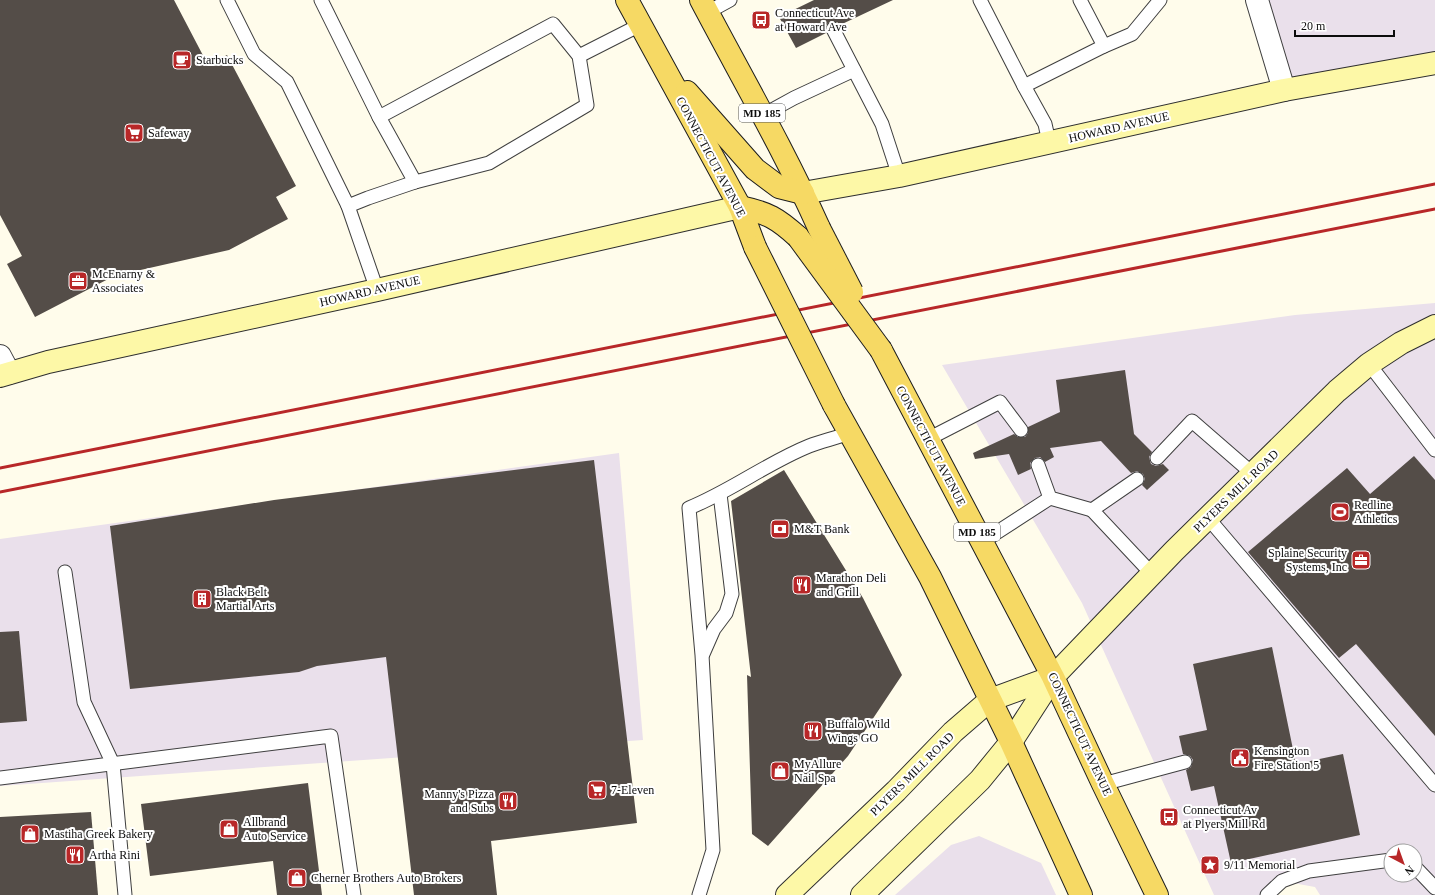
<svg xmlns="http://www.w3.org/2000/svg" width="1435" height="895" font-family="Georgia,serif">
<rect width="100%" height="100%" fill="#fffceb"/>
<g fill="#eae0eb" fill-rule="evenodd">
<polygon points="1257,0 1435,0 1435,63 1284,90"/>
<path d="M1435 303V895H1320L1315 887 1282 881 1267 895H1214L1082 603 942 365 1295 315ZM1391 851H1415V875H1391Z"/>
<polygon points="619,453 643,740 0,786 0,539"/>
<polygon points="979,836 1041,863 1056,895 895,895 951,845"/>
</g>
<g fill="#544d48">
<polygon points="0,0 174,0 208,65 227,55 296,186 276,197 288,219 229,250 114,276 35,317 7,264 22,256 0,215"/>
<polygon points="814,0 893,0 840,25 837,22 830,22 826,25 826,33 796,48 779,17"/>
<polygon points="1125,370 1134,434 1152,452 1149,457 1151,464 1156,466 1163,464 1169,470 1147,490 1142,485 1145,479 1143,474 1137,471 1131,473 1101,441 1050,448 1054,457 1045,462 1040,457 1035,458 1030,463 1031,469 1018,475 1009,454 975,459 973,453 1014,434 1018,437 1025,437 1028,433 1028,427 1060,412 1056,380"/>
<polygon points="1414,456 1435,480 1435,736 1356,644 1339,658 1248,552 1347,468 1370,494"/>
<polygon points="594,460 637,823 491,841 497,895 414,895 386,657 317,666 299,672 130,689 110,526 274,500"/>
<polygon points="784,470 863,598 902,675 848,756 768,846 752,834 747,675 751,677 731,501"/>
<polygon points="19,631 27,721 0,723 0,632"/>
<polygon points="1272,647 1296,764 1343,754 1360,835 1231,863 1214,786 1191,791 1186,770 1191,767 1193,760 1190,756 1183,754 1179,736 1207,730 1193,664"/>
<polygon points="308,783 322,895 277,895 273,861 150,876 141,804"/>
<polygon points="91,812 98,895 0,895 0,817"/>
</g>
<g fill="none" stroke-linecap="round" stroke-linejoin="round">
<g stroke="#3f3f3f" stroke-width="15">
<g id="lane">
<polyline points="227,0 254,54 287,82 348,206"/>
<polyline points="321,0 379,117 415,182"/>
<polyline points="980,0 1024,86 1045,124 1049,142"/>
<polyline points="708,12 730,0"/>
<polyline points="833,29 882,124 899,176"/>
<polyline points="1104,46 1132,34 1160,0"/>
<polyline points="579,56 640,25"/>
<polyline points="1024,86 1104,46 1080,0"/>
<polyline points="763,115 794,98 854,70"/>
<polyline points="377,290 348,206 368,198 415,182 489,163 587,105 579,56 553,24 379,117"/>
<polyline points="1369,364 1435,450"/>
<polyline points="928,439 1000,402 1021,430"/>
<polyline points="1157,458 1192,421 1253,474"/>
<polyline points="1038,465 1050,498 1092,510"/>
<polyline points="1137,479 1092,510 1152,574"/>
<polyline points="1208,518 1435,785"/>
<polyline points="982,542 1050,498"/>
<polyline points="65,572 84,702 113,764 125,895"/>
<polyline points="703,654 714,629 726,613 732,594 720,494"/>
<polyline points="0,778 331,736 354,895"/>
<polyline points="1103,784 1185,762"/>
<polyline points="1415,867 1435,888"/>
<path d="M699 895 713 850 702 655 689 508C731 491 767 463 809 446 822 441 836 438 849 433"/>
<polyline points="1267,895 1282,881 1309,871 1391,860"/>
</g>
</g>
<g stroke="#3f3f3f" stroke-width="24">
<g id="street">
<polyline points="1257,0 1284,90"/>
<polyline points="0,356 9,373"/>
</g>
</g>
<g stroke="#2e2e2e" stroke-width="24">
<g id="secondary">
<polyline points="803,193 899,176 1284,90 1435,63"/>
<polyline points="0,376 48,362 377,290 740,207"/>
<polyline points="787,895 896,791 953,732 990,700 1053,677"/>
<polyline points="862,895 980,780 1011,742 1053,677 1174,551 1337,391 1369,364 1401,343 1435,326"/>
</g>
</g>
<g stroke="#1d1d1d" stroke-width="24">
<g id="primary">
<polyline points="627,0 740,207 755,247"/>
<path d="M701 0C741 76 784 150 819 228"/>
<polyline points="687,92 755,169 779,187 803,193"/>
<path d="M740 207C768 213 777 218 798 237"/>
<polyline points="881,350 1053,677 1103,784 1157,895"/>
<polyline points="834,405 930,577 1011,742 1081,895"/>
</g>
</g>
<use href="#lane" stroke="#fff" stroke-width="13"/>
<use href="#street" stroke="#fff" stroke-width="22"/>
<use href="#secondary" stroke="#fdf8a7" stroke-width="22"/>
<use href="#primary" stroke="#f6d964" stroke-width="22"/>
<g stroke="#b82728" stroke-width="3">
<polyline points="0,468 1435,184"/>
<polyline points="0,492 1435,209"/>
</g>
<g stroke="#1d1d1d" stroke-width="24" stroke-linecap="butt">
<g id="primary-bridge">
<polyline points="819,228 852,292"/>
<polyline points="798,237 881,350"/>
<polyline points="755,247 834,405"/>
</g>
</g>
<use href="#primary-bridge" stroke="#f6d964" stroke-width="22"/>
</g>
<defs>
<g id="bus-square" transform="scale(1)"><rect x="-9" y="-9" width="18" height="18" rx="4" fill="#b82728" stroke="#fff"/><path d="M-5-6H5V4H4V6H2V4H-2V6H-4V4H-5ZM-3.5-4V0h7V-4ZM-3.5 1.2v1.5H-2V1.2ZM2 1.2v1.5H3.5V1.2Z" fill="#fff"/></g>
<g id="cafe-square" transform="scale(1)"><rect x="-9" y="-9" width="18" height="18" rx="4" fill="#b82728" stroke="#fff"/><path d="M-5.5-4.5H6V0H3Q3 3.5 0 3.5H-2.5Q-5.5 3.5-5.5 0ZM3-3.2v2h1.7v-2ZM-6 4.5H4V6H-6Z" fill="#fff"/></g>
<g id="supermarket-square" transform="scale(1)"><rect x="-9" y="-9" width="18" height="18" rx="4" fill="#b82728" stroke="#fff"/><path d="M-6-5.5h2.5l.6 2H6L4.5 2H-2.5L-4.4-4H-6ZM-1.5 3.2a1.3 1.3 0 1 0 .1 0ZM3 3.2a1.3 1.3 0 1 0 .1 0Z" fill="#fff"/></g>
<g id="office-square" transform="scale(1)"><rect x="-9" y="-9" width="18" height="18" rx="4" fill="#b82728" stroke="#fff"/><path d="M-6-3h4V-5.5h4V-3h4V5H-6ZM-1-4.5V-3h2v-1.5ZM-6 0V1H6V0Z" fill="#fff"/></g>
<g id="stadium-square" transform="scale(1)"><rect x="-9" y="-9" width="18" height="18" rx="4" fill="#b82728" stroke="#fff"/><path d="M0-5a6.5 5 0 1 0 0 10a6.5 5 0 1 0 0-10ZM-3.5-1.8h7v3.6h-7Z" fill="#fff"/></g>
<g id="bank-square" transform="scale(1)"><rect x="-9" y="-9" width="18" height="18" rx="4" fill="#b82728" stroke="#fff"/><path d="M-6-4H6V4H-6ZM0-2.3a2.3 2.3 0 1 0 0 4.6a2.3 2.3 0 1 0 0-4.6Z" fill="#fff"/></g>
<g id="restaurant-square" transform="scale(1)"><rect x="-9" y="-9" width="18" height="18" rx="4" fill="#b82728" stroke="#fff"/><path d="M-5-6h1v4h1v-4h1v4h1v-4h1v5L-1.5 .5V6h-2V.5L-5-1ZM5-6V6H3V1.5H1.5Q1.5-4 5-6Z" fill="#fff"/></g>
<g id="building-square" transform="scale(1)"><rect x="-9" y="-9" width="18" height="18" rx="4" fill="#b82728" stroke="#fff"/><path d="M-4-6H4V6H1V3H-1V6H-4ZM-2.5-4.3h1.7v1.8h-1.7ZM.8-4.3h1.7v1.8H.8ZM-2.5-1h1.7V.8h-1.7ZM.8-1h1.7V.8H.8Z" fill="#fff"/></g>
<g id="civic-square" transform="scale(1)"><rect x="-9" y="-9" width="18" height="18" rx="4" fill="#b82728" stroke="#fff"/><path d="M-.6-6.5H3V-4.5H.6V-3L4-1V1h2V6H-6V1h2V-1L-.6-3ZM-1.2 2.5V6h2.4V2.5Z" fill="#fff"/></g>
<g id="shop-square" transform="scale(1)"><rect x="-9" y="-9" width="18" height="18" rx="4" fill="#b82728" stroke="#fff"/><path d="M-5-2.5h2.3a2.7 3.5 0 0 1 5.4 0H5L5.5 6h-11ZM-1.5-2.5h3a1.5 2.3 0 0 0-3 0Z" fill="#fff"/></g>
<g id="sight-square" transform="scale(1)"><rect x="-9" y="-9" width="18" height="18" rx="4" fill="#b82728" stroke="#fff"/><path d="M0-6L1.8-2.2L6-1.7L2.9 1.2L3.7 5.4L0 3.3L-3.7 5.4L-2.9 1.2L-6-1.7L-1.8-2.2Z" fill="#fff"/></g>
</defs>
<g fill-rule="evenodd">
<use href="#bus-square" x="761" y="20"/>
<use href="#cafe-square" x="182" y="60"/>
<use href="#supermarket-square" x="134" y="133"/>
<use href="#office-square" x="78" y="281"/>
<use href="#stadium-square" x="1340" y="512"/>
<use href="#bank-square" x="780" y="529"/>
<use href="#office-square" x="1361" y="560"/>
<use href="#restaurant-square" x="802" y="585"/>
<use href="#building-square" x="202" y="599"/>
<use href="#restaurant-square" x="813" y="731"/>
<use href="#civic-square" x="1240" y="758"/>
<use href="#shop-square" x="780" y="771"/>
<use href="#supermarket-square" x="597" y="790"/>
<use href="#restaurant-square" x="508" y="801"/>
<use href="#bus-square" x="1169" y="817"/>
<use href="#shop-square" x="229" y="829"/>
<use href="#shop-square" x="30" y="834"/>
<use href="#restaurant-square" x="75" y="855"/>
<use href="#sight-square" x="1210" y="865"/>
<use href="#shop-square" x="297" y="878"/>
</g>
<g text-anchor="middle" stroke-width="4" stroke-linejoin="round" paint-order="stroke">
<g fill="#fff" stroke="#555" stroke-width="1">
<rect x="739" y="104" width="46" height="18" rx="3"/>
<rect x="954" y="523" width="46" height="18" rx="3"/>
</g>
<g font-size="11" font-weight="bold" fill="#0c0c0c">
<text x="762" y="117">MD 185</text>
<text x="977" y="536">MD 185</text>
</g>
<g font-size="12" fill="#0c0c0c" stroke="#fff" text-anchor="start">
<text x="775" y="17">Connecticut Ave<tspan x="775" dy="14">at Howard Ave</tspan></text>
<text x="196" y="64">Starbucks</text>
<text x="148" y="137">Safeway</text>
<text x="92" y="278">McEnarny &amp;<tspan x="92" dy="14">Associates</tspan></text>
<text x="1354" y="509">Redline<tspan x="1354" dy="14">Athletics</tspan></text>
<text x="794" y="533">M&amp;T Bank</text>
<text x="1347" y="557" text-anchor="end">Splaine Security<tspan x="1347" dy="14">Systems, Inc</tspan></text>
<text x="816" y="582">Marathon Deli<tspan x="816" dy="14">and Grill</tspan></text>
<text x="216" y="596">Black Belt<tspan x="216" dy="14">Martial Arts</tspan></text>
<text x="827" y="728">Buffalo Wild<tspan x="827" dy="14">Wings GO</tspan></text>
<text x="1254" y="755">Kensington<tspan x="1254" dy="14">Fire Station 5</tspan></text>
<text x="794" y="768">MyAllure<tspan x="794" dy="14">Nail Spa</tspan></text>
<text x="611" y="794">7-Eleven</text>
<text x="494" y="798" text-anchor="end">Manny's Pizza<tspan x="494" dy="14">and Subs</tspan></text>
<text x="1183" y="814">Connecticut Av<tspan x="1183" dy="14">at Plyers Mill Rd</tspan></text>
<text x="243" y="826">Allbrand<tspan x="243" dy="14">Auto Service</tspan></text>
<text x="44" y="838">Mastiha Greek Bakery</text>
<text x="89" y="859">Artha Rini</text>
<text x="1224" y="869">9/11 Memorial</text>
<text x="311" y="882">Cherner Brothers Auto Brokers</text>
</g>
<g font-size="12" fill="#0c0c0c" stroke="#fff">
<text transform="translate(1119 127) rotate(-13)" y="4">HOWARD AVENUE</text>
<text transform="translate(711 157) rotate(62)" y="4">CONNECTICUT AVENUE</text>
<text transform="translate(370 291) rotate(-13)" y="4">HOWARD AVENUE</text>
<text transform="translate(931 446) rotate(62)" y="4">CONNECTICUT AVENUE</text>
<text transform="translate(1236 491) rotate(-44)" y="4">PLYERS MILL ROAD</text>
<text transform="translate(1080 734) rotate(65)" y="4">CONNECTICUT AVENUE</text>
<text transform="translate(912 774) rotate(-45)" y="4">PLYERS MILL ROAD</text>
</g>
</g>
<g transform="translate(1403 863) rotate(139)"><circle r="19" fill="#ffffff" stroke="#9e9e9e"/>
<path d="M0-3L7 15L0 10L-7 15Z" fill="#b82728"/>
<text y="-6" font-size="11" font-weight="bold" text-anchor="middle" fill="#0c0c0c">N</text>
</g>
<path d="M1295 30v6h99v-6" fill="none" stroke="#0c0c0c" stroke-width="2"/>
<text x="1301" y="30" font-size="12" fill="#0c0c0c" stroke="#ffffff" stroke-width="3" paint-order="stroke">20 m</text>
</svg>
